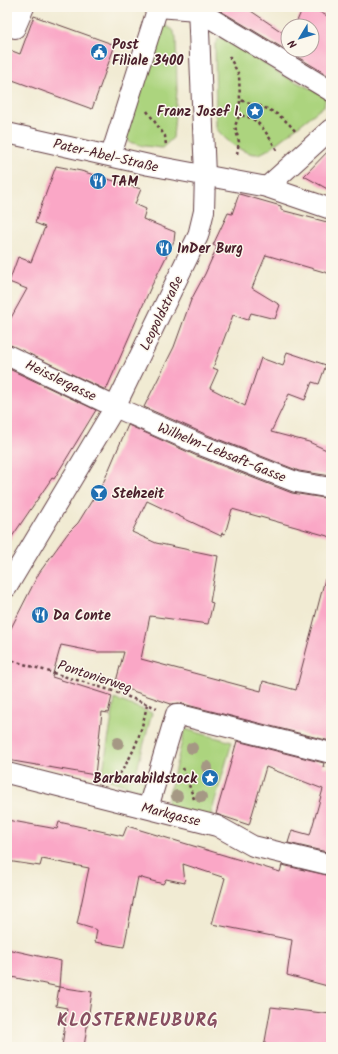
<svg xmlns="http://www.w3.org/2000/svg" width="338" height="1054" font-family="Kalam,sans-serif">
<rect width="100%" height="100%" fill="#fbf7ec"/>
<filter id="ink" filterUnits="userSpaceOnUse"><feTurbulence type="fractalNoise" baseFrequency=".025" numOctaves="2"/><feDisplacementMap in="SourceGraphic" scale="8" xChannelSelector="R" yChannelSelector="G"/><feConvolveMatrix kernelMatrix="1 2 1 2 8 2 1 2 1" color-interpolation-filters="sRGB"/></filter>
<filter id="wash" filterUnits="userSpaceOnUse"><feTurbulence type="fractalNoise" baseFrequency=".012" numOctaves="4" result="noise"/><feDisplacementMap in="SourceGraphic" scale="16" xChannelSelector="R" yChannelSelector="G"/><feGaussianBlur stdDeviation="0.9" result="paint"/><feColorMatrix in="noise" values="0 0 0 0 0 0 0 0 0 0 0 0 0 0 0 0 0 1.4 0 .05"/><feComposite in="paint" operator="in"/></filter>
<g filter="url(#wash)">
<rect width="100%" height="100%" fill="#f1ebd3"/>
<g fill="#acd47e" stroke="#7b7a54">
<polygon points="164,24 172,30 176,37 177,91 173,138 162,148 144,146 129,142 125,133"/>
<path d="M226 37 280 74 326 96 324 106 269 149C265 151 261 154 257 154 241 154 224 139 216 128L215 44 218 39Z"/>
<polygon points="115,699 152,713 135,777 150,782 146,793 102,777"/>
<polygon points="185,729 232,742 210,818 166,805"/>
</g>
<g id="blocks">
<g fill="#faa7c6">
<polygon points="214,7 245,7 288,36 288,50 312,50 312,26 295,26 303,7 310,7 331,18 331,77"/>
<polygon points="34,16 115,45 92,109 7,78 7,49 20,54"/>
<polygon points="331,148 331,191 304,176"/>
<polygon points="56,166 81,171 141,189 135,204 146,209 143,219 175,232 174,241 150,289 106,390 7,344 7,325 27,289 9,282 18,257 31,262 45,227 35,223"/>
<polygon points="239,194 281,206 281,210 331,223 331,274 266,255 252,288 280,305 275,319 251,313 248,320 233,315 213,368 218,370 210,388 245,406 261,358 283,366 287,352 326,365 319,384 312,382 305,400 289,394 271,432 309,442 331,452 331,476 299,471 205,434 144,407 174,347 191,300 205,274 217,247 213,245 228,213 232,214"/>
<polygon points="7,368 96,410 54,479 52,478 7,544"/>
<polygon points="128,425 197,456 292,493 331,499 331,537 232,509 225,534 222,533 221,536 147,501 132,532 156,543 218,556 210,602 213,603 208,624 150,616 141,659 261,691 263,681 296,690 325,579 331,580 330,741 179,703 171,704 115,685 124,652 96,652 61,645 52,677 112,696 108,713 102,712 95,775 7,760 7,636 39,573 68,533 78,523 104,481"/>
<polygon points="237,741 324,763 323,767 331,768 331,853 288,843 292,830 310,835 323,789 266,767 249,825 216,814"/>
<polygon points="7,820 57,829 59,822 123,836 127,826 280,872 282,865 331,876 331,987 287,975 292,940 212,924 225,878 183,864 185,883 166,879 163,884 138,877 124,947 95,942 97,930 77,924 89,868 42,859 40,866 7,861"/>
<polygon points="7,949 61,961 59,987 7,976"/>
<polygon points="59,987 92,992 84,1047 62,1047 67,1008 56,1006"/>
<polygon points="271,1007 331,1014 331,1047 264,1047"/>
</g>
</g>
</g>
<g filter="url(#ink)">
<use href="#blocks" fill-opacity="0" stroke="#633e44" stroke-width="1"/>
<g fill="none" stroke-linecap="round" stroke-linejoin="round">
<g stroke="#633e44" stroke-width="22">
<g id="minor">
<polyline points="158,7 197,10 331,91"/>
<polyline points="7,25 15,28 24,7"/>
<polyline points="7,133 149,165 267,187 331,209"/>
<polyline points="111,155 158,7"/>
<polyline points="267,187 331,129"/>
<polyline points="7,355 115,407 201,445 296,482 331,488"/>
<polyline points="7,587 115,407 198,236 204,211 205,175 198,7"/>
<polyline points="7,773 217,826 253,846 331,865"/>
<polyline points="148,808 176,714 331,753"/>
</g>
</g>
<g stroke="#633e44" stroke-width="2.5" stroke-dasharray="3 3" stroke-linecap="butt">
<path d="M229 56 239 75 240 100C266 108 278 110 296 132"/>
<polyline points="147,111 165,136 166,146"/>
<polyline points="239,116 240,100"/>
<path d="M237 154 239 142 235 126 239 116C258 114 268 136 277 150"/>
<polyline points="7,659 113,691 157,708"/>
<polyline points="183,768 194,799"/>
<path d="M116 779C134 755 141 734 147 705"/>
</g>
<use href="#minor" stroke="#fff" stroke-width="20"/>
</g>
<g fill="#a59884">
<circle cx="118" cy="743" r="6"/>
<circle cx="192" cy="748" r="6"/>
<circle cx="207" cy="767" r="6"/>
<circle cx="177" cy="796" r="6"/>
<circle cx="201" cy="797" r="6"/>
</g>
</g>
<defs>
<g id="civic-disc" transform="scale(0.9)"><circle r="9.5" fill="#1f6fb2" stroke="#fbf7ec"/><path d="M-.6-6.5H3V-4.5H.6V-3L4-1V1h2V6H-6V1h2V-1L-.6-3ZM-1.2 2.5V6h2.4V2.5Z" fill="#fff"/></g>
<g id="sight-disc" transform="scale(0.9)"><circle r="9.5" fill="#1f6fb2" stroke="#fbf7ec"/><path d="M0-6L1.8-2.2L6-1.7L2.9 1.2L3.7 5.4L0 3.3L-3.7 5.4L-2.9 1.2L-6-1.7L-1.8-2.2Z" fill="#fff"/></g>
<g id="restaurant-disc" transform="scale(0.9)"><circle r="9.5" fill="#1f6fb2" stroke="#fbf7ec"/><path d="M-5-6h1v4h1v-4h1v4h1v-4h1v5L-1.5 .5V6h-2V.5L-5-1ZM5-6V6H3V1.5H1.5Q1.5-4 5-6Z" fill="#fff"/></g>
<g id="bar-disc" transform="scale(0.9)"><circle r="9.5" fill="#1f6fb2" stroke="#fbf7ec"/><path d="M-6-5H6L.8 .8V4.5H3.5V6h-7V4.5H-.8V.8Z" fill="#fff"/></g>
</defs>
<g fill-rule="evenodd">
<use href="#civic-disc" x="99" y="52"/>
<use href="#sight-disc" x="255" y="111"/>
<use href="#restaurant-disc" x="98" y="181"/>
<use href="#restaurant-disc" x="164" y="248"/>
<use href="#bar-disc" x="99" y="493"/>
<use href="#restaurant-disc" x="40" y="615"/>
<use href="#sight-disc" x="210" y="778"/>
</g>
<g text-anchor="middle" stroke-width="3" stroke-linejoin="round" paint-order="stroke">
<g font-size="14" font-weight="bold" fill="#4a1f2b" stroke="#fbf7ec" text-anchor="start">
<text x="112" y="49">Post<tspan x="112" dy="16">Filiale 3400</tspan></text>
<text x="242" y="116" text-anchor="end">Franz Josef I.</text>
<text x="111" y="186">TAM</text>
<text x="177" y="253">InDer Burg</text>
<text x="112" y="498">Stehzeit</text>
<text x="53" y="620">Da Conte</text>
<text x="197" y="783" text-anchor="end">Barbarabildstock</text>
</g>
<g font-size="14" fill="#4a1f2b" stroke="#fbf7ec">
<text transform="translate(106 155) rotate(13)" y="5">Pater-Abel-Straße</text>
<text transform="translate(161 313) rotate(-64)" y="5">Leopoldstraße</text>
<text transform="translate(61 380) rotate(26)" y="5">Heisslergasse</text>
<text transform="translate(222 452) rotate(22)" y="5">Wilhelm-Lebsaft-Gasse</text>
<text transform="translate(95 676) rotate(18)" y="5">Pontonierweg</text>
<text transform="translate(171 814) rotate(14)" y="5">Markgasse</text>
</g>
<g font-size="18" font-weight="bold" letter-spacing="1" fill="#884f61" stroke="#fbf7ec">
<text x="138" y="1026">KLOSTERNEUBURG</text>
</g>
</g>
<rect width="338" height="1054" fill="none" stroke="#fbf7ec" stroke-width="24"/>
<g transform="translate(300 38) rotate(232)"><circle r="19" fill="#fbf7ec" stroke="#b4a19f"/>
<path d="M0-3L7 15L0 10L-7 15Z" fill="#1f6fb2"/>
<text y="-6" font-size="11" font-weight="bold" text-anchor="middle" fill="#4a1f2b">N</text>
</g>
</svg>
